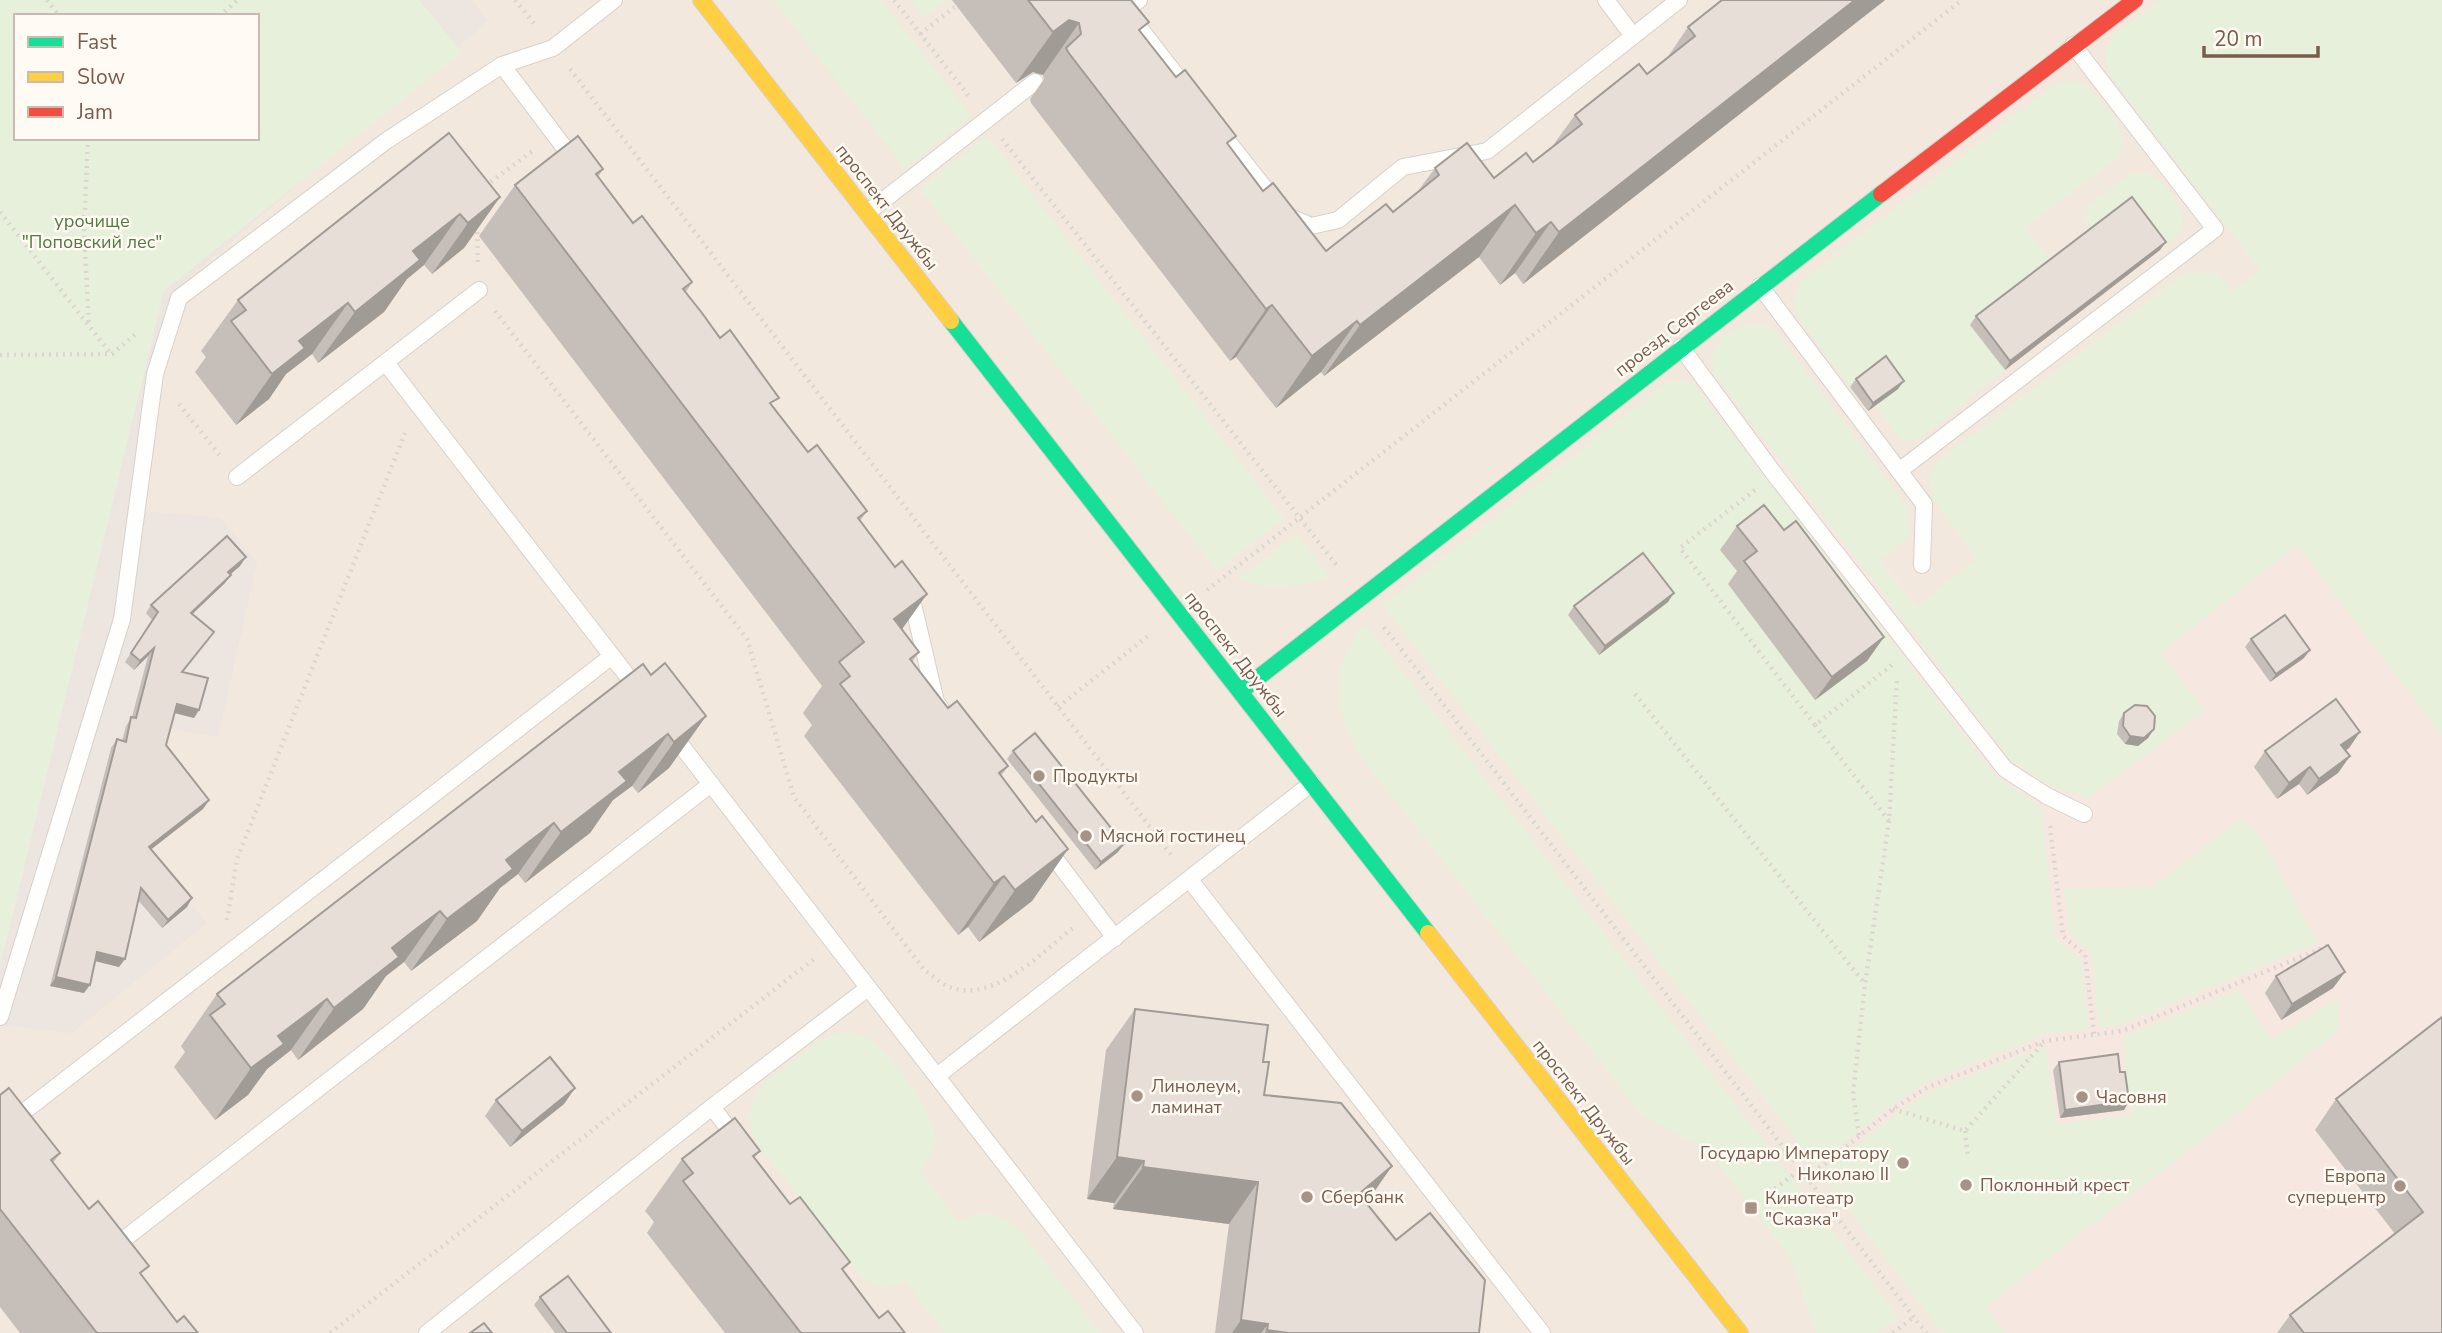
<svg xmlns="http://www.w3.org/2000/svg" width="2442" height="1333" font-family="'Nunito Sans',sans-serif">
<rect width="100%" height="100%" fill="#f9f5f0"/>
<polygon fill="#f2e8de" points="400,0 2442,0 2442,1333 0,1333 0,976 161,281"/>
<polygon fill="#f6e8e1" points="1779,430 1969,669 2301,534 2442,723 2442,1333 1953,1333 1986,1307 1478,655"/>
<polygon fill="#ede5e0" points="378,0 472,0 488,21 184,282 167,326 143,511 221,518 257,563 218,737 165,728 135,835 207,923 72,1033 0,1025 0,264 257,138"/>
<g fill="#e7f0db" fill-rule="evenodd">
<path d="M0 0H419L462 52 164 291 0 967ZM16 16H257V138H16Z"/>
<polygon points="773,0 880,0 972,116 905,169"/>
<polygon points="910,0 947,0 924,18"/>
<path d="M2160 0H2442V736L2297 545 2161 653 2205 711 2087 799 2048 785 2011 760 1714 374C1703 339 1744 313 1774 329L1908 508V538L1880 562 1916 607 1976 559 1932 497 1929 480 1937 462 2185 273H2216L2232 292 2260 270 2109 74 2105 55 2113 35Z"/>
<path d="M2076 81 2090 88 2118 123 2122 138 2120 156 2025 228 2052 262 2005 370 1919 439 1902 441 1875 406 1850 387 1796 314C1793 301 1795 293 1801 281L2058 82Z"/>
<polygon points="987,136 1284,519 1217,571 920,189"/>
<path d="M2146 172C2165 181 2196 214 2178 236 2174 241 2165 246 2160 250L2126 205 2092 231 2085 219 2088 206 2131 173Z"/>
<polygon points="1674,380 1683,380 1694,385 1996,777 2041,806 2055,938 2081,959 2089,1029 2045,1034 1927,1082 1892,1105 1816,1165 1383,605 1665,383"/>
<path d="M1296 534 1330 577C1295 588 1274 590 1238 580Z"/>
<path d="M1365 623 1898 1317 1877 1333H1816L1790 1257 1708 1151 1642 1115 1357 752C1333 703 1330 668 1365 623Z"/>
<polygon points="2242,818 2260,836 2318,943 2120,1025 2099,1028 2091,953 2069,933 2064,889 2153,886"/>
<polygon points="2239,989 2271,1040 2339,997 2338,1031 2253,1101 1986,1307 2006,1333 1943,1333 1821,1173 1899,1111 1931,1091 2046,1046 2056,1124 2131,1115 2122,1037"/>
<path d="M849 1032C856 1034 863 1035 869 1039 889 1053 934 1112 935 1136 936 1149 928 1160 920 1170L958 1222C983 1209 997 1211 1019 1229L1100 1333H944L905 1281C887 1290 875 1288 860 1276L760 1147 752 1132 749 1114 754 1097 764 1084 817 1043 832 1034Z"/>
</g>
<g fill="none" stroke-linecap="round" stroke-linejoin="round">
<g stroke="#d7d1cb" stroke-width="18">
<g id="lane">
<polyline points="1118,0 1189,92"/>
<polyline points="1606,0 1633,36"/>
<polyline points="1117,17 1139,0"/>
<polyline points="502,65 576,163"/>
<polyline points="1218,129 1286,215 1311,226 1338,220 1403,167 1487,151 1679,0"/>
<polyline points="867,213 1035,82"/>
<polyline points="1760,286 1924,504 1922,565"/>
<polyline points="1681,347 1775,475 2005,769 2047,796 2084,814"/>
<polyline points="386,363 639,691"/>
<polyline points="1899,471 2215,229 2073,45"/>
<polyline points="237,477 479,290"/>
<polyline points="903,594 914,608 936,702 940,707"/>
<polyline points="670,731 1135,1333"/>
<polyline points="1047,848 1115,938"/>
<polyline points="1190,880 1542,1333"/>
<polyline points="0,1017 122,619 155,374 179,298 386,141 502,65 553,48 614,0"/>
<polyline points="937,1076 1312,783"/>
<polyline points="712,1107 738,1141"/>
<polyline points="12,1121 612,656"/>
<polyline points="110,1250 711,784"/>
<polyline points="427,1333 712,1107 868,988"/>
</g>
</g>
<g stroke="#d9d2cb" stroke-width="18">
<g id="fast">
<polyline points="951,321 1428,933"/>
<polyline points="1241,691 1881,194"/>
</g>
</g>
<g stroke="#d9d2cb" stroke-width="18">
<g id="slow">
<polyline points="701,0 951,321"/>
<polyline points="1428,933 1740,1333"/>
</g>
</g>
<g stroke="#d9d2cb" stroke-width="18">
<polyline id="jam" points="1881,194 2135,0"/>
</g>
<g stroke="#dcd5d0" stroke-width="4.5" stroke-dasharray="2 5" stroke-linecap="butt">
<polyline points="47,0 59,16"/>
<polyline points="515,0 537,27"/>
<polyline points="894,0 971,99"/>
<polyline points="219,16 238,0"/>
<polyline points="920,34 956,6"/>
<polyline points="570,69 1173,857"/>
<polyline points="88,138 84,231 89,326"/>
<polyline points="1002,139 1338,567"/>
<polyline points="485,186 534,150"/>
<polyline points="0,212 111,354"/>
<polyline points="477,225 478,266"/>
<path d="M495 311 747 639 794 797 925 971C932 975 939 982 947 986 992 1006 1042 952 1074 927"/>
<polyline points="0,355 112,354 138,332"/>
<polyline points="179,404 222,458"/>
<polyline points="1755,490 1680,548 1815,725 1892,665"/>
<polyline points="1207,590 1962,0"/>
<polyline points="1384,627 1926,1333"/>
<polyline points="1635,694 1865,984"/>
<polyline points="1058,707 1148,636"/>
<polyline points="1815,725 1889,821"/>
<polyline points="2050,826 2063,936 2085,955 2094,1034"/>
<polyline points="227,920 237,859 405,433"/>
<polyline points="1893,1109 1965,1131 2045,1041"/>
<polyline points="1965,1131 1968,1157"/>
<polyline points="1859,1135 1853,1094 1865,984 1889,821 1897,678"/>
<polyline points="1808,1177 1893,1109 1928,1087 2045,1041 2122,1031 2332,944"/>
<polyline points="1769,1193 1801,1169"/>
<polyline points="330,1333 814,959"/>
<polyline points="1893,1333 1914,1317"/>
</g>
<use href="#lane" stroke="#fefefd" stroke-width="16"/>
<use href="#fast" stroke="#16e098" stroke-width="16"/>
<use href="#slow" stroke="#ffcf43" stroke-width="16"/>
<use href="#jam" stroke="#f24e42" stroke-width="16"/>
</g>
<g fill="#c6bfb9">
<polygon points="952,0 1120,0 1142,33 1263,191 1326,251 1393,212 1418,191 1435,168 1494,178 1533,162 1551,148 1575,115 1647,74 1667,58 1688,27 1722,0 1885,0 1523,284 1515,273 1500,285 1479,257 1324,376 1321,372 1276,408 1236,357 1230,361 1031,103 1030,99 1044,79 1043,75 1033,72 1016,83"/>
<polygon points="603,169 598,177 633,223 692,282 686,292 808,452 867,511 860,521 895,567 927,594 902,629 919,652 912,662 948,708 1008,766 1001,776 1036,822 1068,849 1032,901 979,942 968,927 958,935 804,736 812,725 803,713 822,686 479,236 515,185"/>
<polygon points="500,197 464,248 432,274 424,265 407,279 384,312 318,363 312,354 286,374 269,399 236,425 195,372 206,357 201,351 238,300"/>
<polygon points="2166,242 2160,250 2005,370 1970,325 1976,316"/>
<polygon points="1856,379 1898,389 1868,411 1850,387"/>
<polygon points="1737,526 1784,530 1884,637 1867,661 1815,700 1728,584 1737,571 1720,550"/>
<polygon points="240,566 230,574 225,583 192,614 208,640 183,672 199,710 194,718 174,713 166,745 209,800 203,809 151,849 187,907 162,928 138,900 125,959 119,967 95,961 84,993 50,986 111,748 117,739 122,741 126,726 132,717 148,656 134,670 125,662 152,620 146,613 151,605"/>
<polygon points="1668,602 1599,655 1568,615 1574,606"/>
<polygon points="2251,639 2304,658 2270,682 2245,647"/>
<polygon points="651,675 706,716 669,768 638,793 632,786 613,800 590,833 525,883 518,874 500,888 477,921 411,971 404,962 386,976 363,1009 298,1060 291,1050 267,1069 248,1095 215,1120 174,1067 185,1052 181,1046 217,994"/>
<polygon points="2124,713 2154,729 2148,738 2138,746 2125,744 2117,734 2119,721"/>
<polygon points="2360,732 2349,748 2345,751 2350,756 2338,773 2307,795 2299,784 2277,799 2254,767 2265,751"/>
<polygon points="1013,751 1118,852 1095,870 1007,759"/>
<polygon points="2345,972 2333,988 2281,1020 2265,993 2276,976"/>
<polygon points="1135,1009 1263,1062 1264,1095 1366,1203 1396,1240 1479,1333 1215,1333 1229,1224 1113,1209 1114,1203 1087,1199 1106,1050"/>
<polygon points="2442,1017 2442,1333 2277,1333 2290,1315 2395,1234 2315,1130 2336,1099"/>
<polygon points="2059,1062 2120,1072 2129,1101 2124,1110 2060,1118 2053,1070"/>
<polygon points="575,1088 564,1104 510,1147 485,1116 496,1100"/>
<polygon points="0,1095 60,1153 53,1163 177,1322 198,1333 20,1333 0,1307"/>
<polygon points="760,1151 754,1158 879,1318 905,1333 725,1333 647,1233 654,1222 645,1211 682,1159"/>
<polygon points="540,1297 611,1333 555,1333 534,1305"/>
</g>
<g fill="#a19b96">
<polygon points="1855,0 1885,0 1523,284 1559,232"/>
<polygon points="1069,20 1079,23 1043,75 1033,72 1016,83 1053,32"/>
<polygon points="500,197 464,248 432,274 468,223"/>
<polygon points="1515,205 1479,257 1324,376 1360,325"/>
<polygon points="460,214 424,265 407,279 384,312 318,363 355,312 413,251"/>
<polygon points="1551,222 1515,273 1500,285 1536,233"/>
<polygon points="2166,242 2160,250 2005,370 2010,361"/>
<polygon points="348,303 312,354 286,374 269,399 236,425 272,374 299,341"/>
<polygon points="1272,305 1236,357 1230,361 1266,309"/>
<polygon points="1357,321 1321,372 1276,408 1312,356"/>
<polygon points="1904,381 1898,389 1868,411 1873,403"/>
<polygon points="246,557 240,566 223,581 228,572"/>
<polygon points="231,575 225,583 185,621 191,613"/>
<polygon points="1674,593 1668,602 1599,655 1605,646"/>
<polygon points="927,594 890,646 894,619"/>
<polygon points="1884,637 1867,661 1815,700 1832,677"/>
<polygon points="154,648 148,656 134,670 140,661"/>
<polygon points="2310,650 2304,658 2270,682 2276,674"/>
<polygon points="177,704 199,710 194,718 171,712"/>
<polygon points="706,716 669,768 638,793 674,742"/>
<polygon points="2154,729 2148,738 2138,746 2125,744 2130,736"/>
<polygon points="2360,732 2349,748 2330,761 2341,745"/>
<polygon points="668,734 632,786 613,800 590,833 525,883 561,832 619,772"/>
<polygon points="2350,756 2338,773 2307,795 2319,779"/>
<polygon points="2310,767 2299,784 2277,799 2289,783"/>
<polygon points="209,800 203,809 144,855 149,847"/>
<polygon points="554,823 518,874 500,888 477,921 411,971 447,919 506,860"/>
<polygon points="1124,844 1118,852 1095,870 1101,862"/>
<polygon points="1068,849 1032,901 979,942 1015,890"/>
<polygon points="1004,876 968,927 958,935 994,883"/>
<polygon points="192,898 187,907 162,928 168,920"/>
<polygon points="440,911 404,962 386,976 363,1009 298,1060 334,1008 392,948"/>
<polygon points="97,952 125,959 119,967 91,960"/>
<polygon points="2345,972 2333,988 2281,1020 2292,1004"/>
<polygon points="56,977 90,985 84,993 50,986"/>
<polygon points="327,999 291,1050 267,1069 248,1095 215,1120 251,1068 278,1036"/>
<polygon points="575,1088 564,1104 510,1147 522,1131"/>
<polygon points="2129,1101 2124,1110 2060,1118 2065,1110"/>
<polygon points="1117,1157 1144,1161 1114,1203 1087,1199"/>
<polygon points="1392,1166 1363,1208 1359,1194"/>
<polygon points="1143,1167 1258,1182 1229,1224 1113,1209"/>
<polygon points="1241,1320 1268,1324 1261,1333 1232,1333"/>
<polygon points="1267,1330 1289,1333 1265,1333"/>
</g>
<g fill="#e6ded7" stroke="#a19b96" stroke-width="2">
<polygon points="1028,0 1131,0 1149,22 1139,30 1176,77 1185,70 1236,136 1227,143 1263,191 1273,183 1326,251 1386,204 1393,212 1439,175 1435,168 1467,143 1494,178 1526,153 1533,162 1582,124 1575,115 1639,64 1647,74 1695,36 1688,27 1722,0 1855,0 1559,232 1551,222 1536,233 1515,205 1360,325 1357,321 1312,356 1272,305 1266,309 1068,52 1066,48 1081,34 1079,23 1069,20 1053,32"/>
<polygon points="449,133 500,197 468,223 460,214 413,251 420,260 355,312 348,303 299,341 305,348 272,374 231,321 246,310 238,300"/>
<polygon points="578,136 603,169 596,174 633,223 642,216 692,282 683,289 702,313 720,338 730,330 779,398 770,403 808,452 817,445 867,511 858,518 895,567 902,561 927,594 894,619 919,652 910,659 948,708 957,701 1008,766 999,773 1036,822 1042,816 1068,849 1015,890 1004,876 994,883 840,684 850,676 839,662 864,642 515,185"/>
<polygon points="2132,197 2166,242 2010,361 1976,316"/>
<polygon points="1886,356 1904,381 1873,403 1856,379"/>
<polygon points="1764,505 1784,530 1796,521 1884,637 1832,677 1744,561 1757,551 1737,526"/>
<polygon points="227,536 246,557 228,572 231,575 191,613 214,632 182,672 208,678 199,710 177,704 166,745 209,800 149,847 192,898 168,920 141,888 125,959 97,952 90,985 56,977 117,739 126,742 131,717 136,718 154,648 140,661 131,653 158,612 151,605"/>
<polygon points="1643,553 1674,593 1605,646 1574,606"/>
<polygon points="2285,615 2310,650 2276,674 2251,639"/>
<polygon points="665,663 706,716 674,742 668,734 619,772 627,781 561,832 554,823 530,841 506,860 513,869 447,919 440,911 416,929 392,948 399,957 334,1008 327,999 278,1036 284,1044 251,1068 210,1015 225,1004 217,994 643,664 651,675"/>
<polygon points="2336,699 2360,732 2341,745 2350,756 2319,779 2310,767 2289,783 2265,751"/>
<polygon points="2135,705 2147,706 2155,716 2154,729 2144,738 2130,736 2123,726 2124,713"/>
<polygon points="1035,733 1124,844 1101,862 1013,751"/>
<polygon points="2328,945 2345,972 2292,1004 2276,976"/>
<polygon points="1135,1009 1268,1025 1263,1062 1269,1062 1264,1095 1341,1103 1392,1166 1359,1194 1396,1240 1430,1213 1485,1280 1479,1333 1289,1333 1267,1330 1268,1324 1241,1320 1258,1182 1143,1167 1144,1161 1117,1157"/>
<polygon points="2442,1017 2442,1333 2304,1333 2290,1315 2423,1212 2336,1099"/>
<polygon points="2118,1054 2120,1072 2125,1072 2129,1101 2065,1110 2059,1062"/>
<polygon points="550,1057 575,1088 522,1131 496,1100"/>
<polygon points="9,1088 60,1153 51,1160 89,1209 98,1201 149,1266 140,1273 177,1322 184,1316 198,1333 97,1333 0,1209 0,1095"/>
<polygon points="735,1118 760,1151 753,1156 790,1204 800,1197 850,1262 842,1269 879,1318 888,1311 905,1333 801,1333 683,1181 693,1173 682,1159"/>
<polygon points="568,1276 611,1333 567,1333 540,1297"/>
<polygon points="484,1323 492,1333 470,1333"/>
</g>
<g fill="#a69286" stroke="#fffaf3" stroke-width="2.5">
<circle cx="1039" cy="776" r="7"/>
<circle cx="1086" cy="836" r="7"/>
<circle cx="1137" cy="1096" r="7"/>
<circle cx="2082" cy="1097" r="7"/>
<circle cx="1903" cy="1163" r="7"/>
<circle cx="1966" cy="1185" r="7"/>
<circle cx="2400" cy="1186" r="7"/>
<circle cx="1307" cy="1197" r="7"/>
<rect x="1744" y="1201" width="14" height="14" rx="3.5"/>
</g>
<g text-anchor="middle" stroke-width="5" stroke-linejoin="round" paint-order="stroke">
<g font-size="18" fill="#7a5c4d" stroke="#fffaf3">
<text transform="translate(887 207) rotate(52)" y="6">проспект Дружбы</text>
<text transform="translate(1674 328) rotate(-38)" y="6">проезд Сергеева</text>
<text transform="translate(1236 654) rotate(52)" y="6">проспект Дружбы</text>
<text transform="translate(1584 1102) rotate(52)" y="6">проспект Дружбы</text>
</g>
<g font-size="18" fill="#537a41" stroke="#fffaf3">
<text x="92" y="227">урочище<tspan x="92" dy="21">"Поповский лес"</tspan></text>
</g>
<g font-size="18" fill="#7a5c4d" stroke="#fffaf3" text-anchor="start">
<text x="1053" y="782">Продукты</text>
<text x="1100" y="842">Мясной гостинец</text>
<text x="1151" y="1092">Линолеум,<tspan x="1151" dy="21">ламинат</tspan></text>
<text x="2096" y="1103">Часовня</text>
<text x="1889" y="1159" text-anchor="end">Государю Императору<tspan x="1889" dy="21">Николаю II</tspan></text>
<text x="2386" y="1182" text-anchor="end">Европа<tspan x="2386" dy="21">суперцентр</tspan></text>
<text x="1980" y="1191">Поклонный крест</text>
<text x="1321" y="1203">Сбербанк</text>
<text x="1765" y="1204">Кинотеатр<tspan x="1765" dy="21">"Сказка"</tspan></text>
</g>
</g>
<rect x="14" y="14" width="245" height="126" fill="#fffaf3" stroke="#cabbb1" stroke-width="2"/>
<rect x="28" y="37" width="35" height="10" fill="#16e098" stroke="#cabbb1" stroke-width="2"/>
<text x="77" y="49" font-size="21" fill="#7a5c4d">Fast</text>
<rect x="28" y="72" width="35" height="10" fill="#ffcf43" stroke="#cabbb1" stroke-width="2"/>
<text x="77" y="84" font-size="21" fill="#7a5c4d">Slow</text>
<rect x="28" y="107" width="35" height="10" fill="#f24e42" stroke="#cabbb1" stroke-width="2"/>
<text x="77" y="119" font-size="21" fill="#7a5c4d">Jam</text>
<path d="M2204 46v10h114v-10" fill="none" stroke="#7a5c4d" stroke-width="3.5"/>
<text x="2214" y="46" font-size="21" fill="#7a5c4d" stroke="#fffaf3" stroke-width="5" paint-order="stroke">20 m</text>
</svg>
